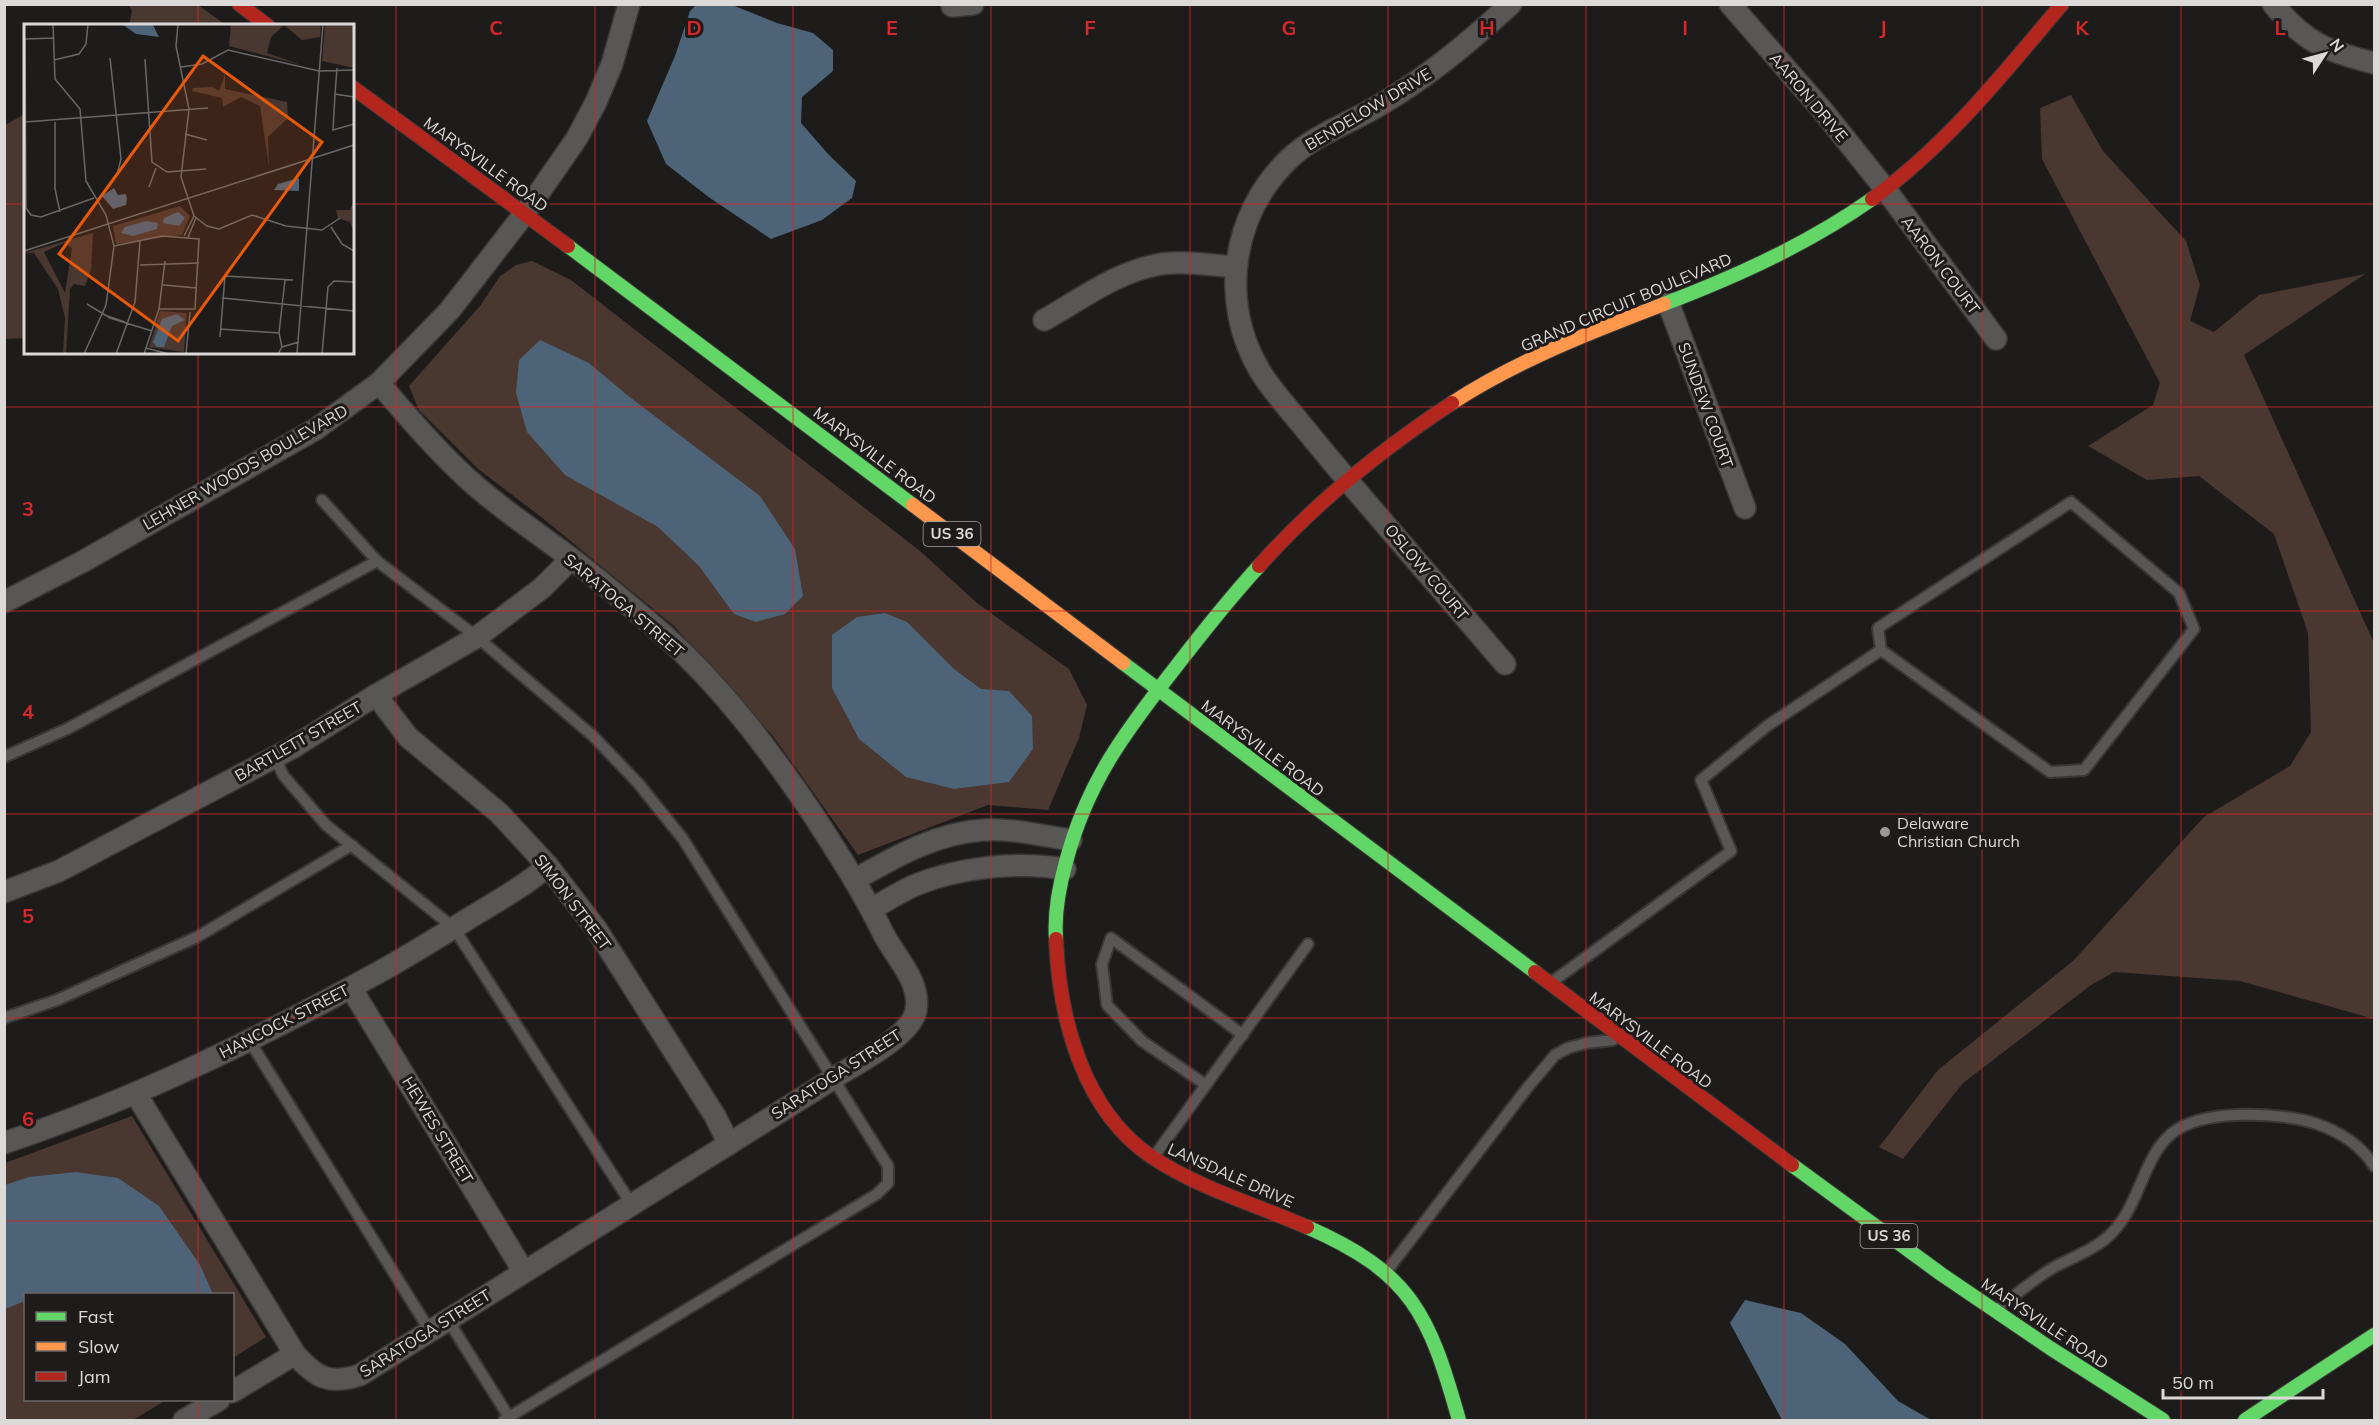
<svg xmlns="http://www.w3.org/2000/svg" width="2379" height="1425" font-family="Mulish,sans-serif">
<rect width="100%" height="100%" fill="#1e1c1b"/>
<g fill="#493730">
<polygon points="129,5 198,5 226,25 129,25 132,11"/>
<polygon points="2071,95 2103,151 2186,241 2200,285 2190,321 2214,332 2259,295 2365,274 2244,355 2374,643 2374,1019 2240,981 2114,972 2091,985 1963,1083 1903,1159 1879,1147 1938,1070 2073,961 2204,817 2290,766 2311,732 2308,633 2274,534 2199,476 2147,480 2088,446 2153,405 2160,383 2042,159 2040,108"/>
<polygon points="25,114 25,338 5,339 5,125"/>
<polygon points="532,261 571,280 920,551 977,603 1069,669 1087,705 1079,738 1048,810 988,805 858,855 773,736 674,626 545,520 478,469 419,410 409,386 480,306 500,276 516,265"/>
<polygon points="132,1116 266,1337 233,1358 232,1294 26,1294 26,1400 166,1400 133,1420 5,1420 5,1163"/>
</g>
<g fill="#4d6478">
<polygon points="697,4 732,5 777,23 813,33 833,50 833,71 802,97 801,123 828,154 856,181 852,198 822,220 771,239 710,198 666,164 647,121 675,56 690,11"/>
<polygon points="540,340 589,363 627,395 760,496 795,549 803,596 785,614 756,622 734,614 699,566 658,527 565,475 527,432 516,393 519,360"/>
<polygon points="885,613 907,622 954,669 981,689 1009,691 1032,716 1033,749 1009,782 954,789 906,777 859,739 832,688 832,635 857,617"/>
<polygon points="76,1172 118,1178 159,1206 200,1265 213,1294 26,1294 25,1301 5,1309 5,1185 29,1177"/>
<polygon points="1745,1300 1801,1313 1845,1344 1898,1401 1931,1420 1782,1420 1730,1323"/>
</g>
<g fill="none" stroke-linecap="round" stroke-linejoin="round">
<g stroke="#3a3837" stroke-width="14">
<g id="lane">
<polyline points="322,500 377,561 477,637 593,736 638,783 683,839 888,1166 888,1183 877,1194 504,1420"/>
<polyline points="4,757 69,728 377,561"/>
<polyline points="275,757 283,775 326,825 454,928 632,1205"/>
<polyline points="1552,982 1731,851 1701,780 1767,726 1881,650 2050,772 2084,770 2194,629 2179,593 2071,502 1878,628 1881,650"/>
<polyline points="4,1018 57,1000 197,937 352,845"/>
<polyline points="249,1040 430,1331"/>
<polyline points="1206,1085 1142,1041 1107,1005 1102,964 1111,938 1243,1035"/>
<polyline points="1153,1158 1308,944"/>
<polyline points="1386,1272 1528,1087 1555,1055 1568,1048 1586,1043 1613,1040"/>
<path d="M1997 1309C2017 1294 2035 1278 2056 1266 2072 1258 2090 1251 2104 1240 2140 1212 2140 1161 2171 1134 2201 1108 2282 1112 2317 1124 2340 1132 2361 1145 2374 1166"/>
<polyline points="448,1320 509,1417"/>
</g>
</g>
<g stroke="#3a3837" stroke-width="24">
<g id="street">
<polyline points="1730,4 1823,111 1886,190 1996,339"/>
<path d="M2273 4C2305 43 2326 51 2374 63"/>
<polyline points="952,6 973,4"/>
<polyline points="1668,302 1745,508"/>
<path d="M1044 320C1080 300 1115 273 1156 265 1182 260 1210 265 1235 267"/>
<polyline points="4,602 82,562 316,429 379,383 450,310 525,213 577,138 596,102 612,64 629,4"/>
<path d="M1505 664C1458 610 1412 556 1366 502 1342 474 1319 446 1296 418 1284 403 1270 388 1260 371 1219 302 1231 215 1289 159 1314 135 1348 124 1378 106 1427 78 1469 42 1511 4"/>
<polyline points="376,695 408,737 499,813 548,866 597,930 715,1116 729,1144"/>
<path d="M854 880C895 857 936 833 983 830 1012 828 1043 836 1071 840"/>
<polyline points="4,892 59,871 292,748 376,695 477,637 542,588 571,559"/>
<path d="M872 909C885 901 899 893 913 886 958 867 1017 861 1065 869"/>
<polyline points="351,988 524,1272"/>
<path d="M136 1094 295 1354C316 1378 329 1385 360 1375L834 1078C855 1064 912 1036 916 1010 921 981 895 957 883 933 862 890 836 850 810 810 767 747 721 686 664 635 634 609 603 583 572 559 538 533 502 510 470 481 437 451 408 417 379 383"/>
<path d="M4 1143C139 1098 266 1035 390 966 416 951 442 935 468 919 496 902 523 887 548 866"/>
<polyline points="232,1392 295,1354"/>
<polyline points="184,1420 219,1400"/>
</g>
</g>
<g stroke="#3a3837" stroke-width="16">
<g id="fast">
<polyline points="568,246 913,505"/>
<path d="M1664 304C1737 276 1808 244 1872 199"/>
<polyline points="1123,663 1535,972"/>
<path d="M1056 939C1054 913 1059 887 1066 862 1087 782 1125 732 1175 668 1202 633 1229 599 1259 566"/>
<polyline points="1792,1165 1941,1274 2050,1348 2163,1420"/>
<path d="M1307 1227C1412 1273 1429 1314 1459 1420"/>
<polyline points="2245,1420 2374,1335"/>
</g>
</g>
<g stroke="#3a3837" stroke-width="16">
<g id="slow">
<path d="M1452 403C1518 360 1591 332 1664 304"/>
<polyline points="913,505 1123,663"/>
</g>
</g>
<g stroke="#3a3837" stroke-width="16">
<g id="jam">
<polyline points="239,4 268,26"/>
<polyline points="352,87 568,246"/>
<path d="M1872 199C1947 145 2003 74 2062 4"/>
<path d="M1259 566C1315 503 1382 449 1452 403"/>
<path d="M1056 939C1059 1018 1083 1111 1152 1157 1198 1188 1257 1205 1307 1227"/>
<polyline points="1535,972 1792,1165"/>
</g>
</g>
<use href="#lane" stroke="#585756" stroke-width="10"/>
<use href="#street" stroke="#585756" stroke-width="21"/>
<use href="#fast" stroke="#63d668" stroke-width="14"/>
<use href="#slow" stroke="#ff974d" stroke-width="14"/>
<use href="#jam" stroke="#b3261e" stroke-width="14"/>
</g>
<path fill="none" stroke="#d62828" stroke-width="1.5" stroke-opacity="0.55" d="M198 4V26M396 4V1420M595 4V1420M793 4V1420M991 4V1420M1190 4V1420M1388 4V1420M1586 4V1420M1784 4V1420M1982 4V1420M2181 4V1420M4 204H26M352 204H2374M198 352V1294M4 407H2374M4 611H2374M4 814H2374M4 1018H2374M4 1221H2374M198 1400V1420"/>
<circle fill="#9a9896" stroke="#1f1b1a" stroke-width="2" cx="1885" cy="832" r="6"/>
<g text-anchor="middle" stroke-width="6" stroke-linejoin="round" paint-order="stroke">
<g fill="#1f1b1a" stroke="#a3a1a0" stroke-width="1.5">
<rect x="923.5" y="522" width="57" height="24" rx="4.5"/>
<rect x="1860.5" y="1224" width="57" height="24" rx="4.5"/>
</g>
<g font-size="15" font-weight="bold" fill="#dcdad9">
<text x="952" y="539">US 36</text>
<text x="1889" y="1241">US 36</text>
</g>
<g font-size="16" fill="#dcdad9" stroke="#1f1b1a">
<text transform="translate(1809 97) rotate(50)" y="6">AARON DRIVE</text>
<text transform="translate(1368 109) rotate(-31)" y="6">BENDELOW DRIVE</text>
<text transform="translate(486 164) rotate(36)" y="6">MARYSVILLE ROAD</text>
<text transform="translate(1941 265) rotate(53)" y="6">AARON COURT</text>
<text transform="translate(1626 302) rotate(-23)" y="6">GRAND CIRCUIT BOULEVARD</text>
<text transform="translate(1706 405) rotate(70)" y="6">SUNDEW COURT</text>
<text transform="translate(875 455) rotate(37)" y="6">MARYSVILLE ROAD</text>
<text transform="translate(245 467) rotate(-30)" y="6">LEHNER WOODS BOULEVARD</text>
<text transform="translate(1427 572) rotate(50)" y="6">OSLOW COURT</text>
<text transform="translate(624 605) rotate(40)" y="6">SARATOGA STREET</text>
<text transform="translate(298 741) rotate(-30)" y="6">BARTLETT STREET</text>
<text transform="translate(1263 748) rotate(37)" y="6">MARYSVILLE ROAD</text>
<text transform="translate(573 902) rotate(53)" y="6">SIMON STREET</text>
<text transform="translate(284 1021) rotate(-27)" y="6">HANCOCK STREET</text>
<text transform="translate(1651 1040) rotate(37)" y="6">MARYSVILLE ROAD</text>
<text transform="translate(836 1074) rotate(-33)" y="6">SARATOGA STREET</text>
<text transform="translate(438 1130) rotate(59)" y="6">HEWES STREET</text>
<text transform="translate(1231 1175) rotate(24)" y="6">LANSDALE DRIVE</text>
<text transform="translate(2045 1323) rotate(34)" y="6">MARYSVILLE ROAD</text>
<text transform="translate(425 1333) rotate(-32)" y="6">SARATOGA STREET</text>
</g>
<g font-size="16" fill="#dcdad9" stroke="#1f1b1a" text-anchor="start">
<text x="1897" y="829">Delaware<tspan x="1897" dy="18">Christian Church</tspan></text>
</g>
</g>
<g transform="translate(24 24)">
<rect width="330" height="330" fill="#1e1c1b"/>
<path d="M207 0H297L296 13 278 16 260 1 247 13 243 29 277 41 205 22ZM301 0H330V44L298 37ZM201 50V65L263 78 264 94 244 113 245 143 236 82 217 73 199 83 198 74 168 67 169 64 188 63 195 67ZM330 177V208L326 198 314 194 312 186H326ZM156 182 166 192 158 211 92 220 89 202ZM69 209 67 246 61 262 50 260 46 265 42 330H39L41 294 34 265 10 229H0ZM40 219 48 224 41 269 20 228ZM136 287 163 289 160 328 125 323Z" fill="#493730" fill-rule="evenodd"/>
<path d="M98 0 129 1 135 13 112 10ZM275 154V167L250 166 254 160ZM90 164 94 171 102 170 103 175 102 181 89 185 78 172ZM154 188 161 194 155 202 139 199 140 194ZM123 197 134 199 133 205 109 212 97 209 101 203ZM153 290 161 296 148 302 140 323H133L129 318 138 295Z" fill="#4d6478"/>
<path fill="none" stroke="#6a6867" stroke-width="1.5" d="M29 0 31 55 56 85 62 157 82 191 90 222 82 281 60 330M154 0 152 22 165 85 157 153 170 192 183 202 195 205 228 191 262 202 298 206 316 194M1 15 2 184 7 191 17 193 70 174M1 15 30 14M86 34 97 135 93 151M121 35 128 138 143 148 182 145M30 36 55 30 62 20 64 0M157 43 178 40 204 26 295 47 330 46M313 44 311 70 330 73M311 70 309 106 330 100M1 98 184 84M31 98V165L36 188M161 110 183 116M125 163 132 144M307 203 318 220 330 227M160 212 170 192M164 213 172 194M90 222 138 212 175 215 171 285H135M0 227 330 121M116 241 175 239M139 261 173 264M198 274 330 287M63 280 86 294 128 307M83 292 101 298M196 305 255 309M196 313 201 252 269 256M258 323 255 309 261 256M122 324 145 330M92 330 111 278 116 217M120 330 135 285 141 237M162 330 166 288M193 330H221M254 330 258 323 275 318M273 330 299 0M298 330 304 263 310 257 330 258"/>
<path fill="#e8590c" fill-opacity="0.15" stroke="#e8590c" stroke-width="3" d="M179 32 298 118 154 317 35 230Z"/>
<rect width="330" height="330" fill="none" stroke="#dcdad9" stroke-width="3"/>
</g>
<g font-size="20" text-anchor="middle" font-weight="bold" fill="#d62828" stroke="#1f1b1a" stroke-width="6" stroke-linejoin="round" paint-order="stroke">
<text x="496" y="35">C</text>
<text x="694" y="35">D</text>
<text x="892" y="35">E</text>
<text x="1090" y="35">F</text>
<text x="1289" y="35">G</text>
<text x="1487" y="35">H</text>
<text x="1685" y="35">I</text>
<text x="1883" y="35">J</text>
<text x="2082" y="35">K</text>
<text x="2280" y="35">L</text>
<text x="28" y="516">3</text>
<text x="28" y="719">4</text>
<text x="28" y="923">5</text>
<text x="28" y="1126">6</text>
</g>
<rect width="2379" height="1425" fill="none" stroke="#dcdad9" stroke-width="12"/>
<rect x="24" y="1293" width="210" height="108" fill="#1f1b1a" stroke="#6b6766" stroke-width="1.5"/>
<rect x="36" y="1312" width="30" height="9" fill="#63d668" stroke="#6b6766" stroke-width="1.5"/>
<text x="78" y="1323" font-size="18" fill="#dcdad9">Fast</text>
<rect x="36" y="1342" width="30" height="9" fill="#ff974d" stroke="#6b6766" stroke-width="1.5"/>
<text x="78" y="1353" font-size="18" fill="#dcdad9">Slow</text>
<rect x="36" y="1372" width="30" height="9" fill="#b3261e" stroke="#6b6766" stroke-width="1.5"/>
<text x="78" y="1383" font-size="18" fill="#dcdad9">Jam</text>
<g transform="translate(2325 54) rotate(54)" stroke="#1f1b1a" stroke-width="4.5" paint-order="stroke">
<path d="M0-4.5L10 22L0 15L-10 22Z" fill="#dcdad9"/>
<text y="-9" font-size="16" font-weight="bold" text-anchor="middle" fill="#dcdad9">N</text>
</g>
<path d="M2163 1389v9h160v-9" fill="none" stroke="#dcdad9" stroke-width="3"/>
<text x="2172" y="1389" font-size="18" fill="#dcdad9" stroke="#1f1b1a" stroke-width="4.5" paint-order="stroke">50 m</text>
</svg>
